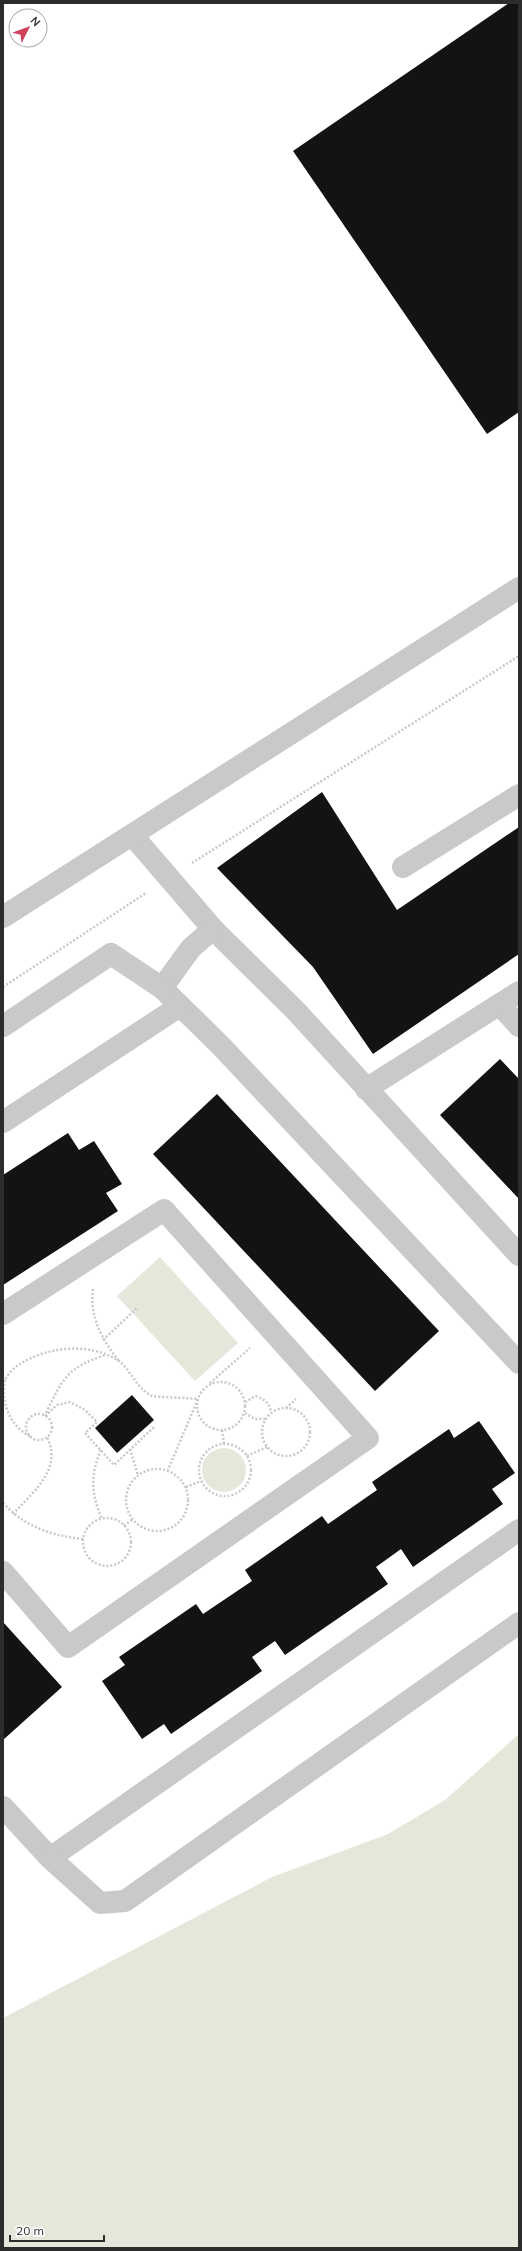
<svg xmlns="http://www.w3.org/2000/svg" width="522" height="2251" font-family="Mulish,sans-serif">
<rect width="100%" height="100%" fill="#fff"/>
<g fill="#e4e8db">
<polygon points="160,1257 238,1343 195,1381 117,1296"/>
<circle cx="224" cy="1470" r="22"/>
<polygon points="519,1734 519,2248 3,2248 3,2018 272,1877 388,1834 445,1800"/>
</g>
<g fill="#131313">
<polygon points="509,3 519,3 519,412 487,434 293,151"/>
<polygon points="322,792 397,910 519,827 519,954 373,1054 313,967 217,868"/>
<polygon points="500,1059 519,1079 519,1199 440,1115"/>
<polygon points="217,1094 439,1331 375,1391 153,1154"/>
<polygon points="68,1133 79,1150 94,1141 122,1184 106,1193 118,1211 3,1285 3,1175"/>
<polygon points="132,1395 154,1420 117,1453 95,1428"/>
<polygon points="479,1421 515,1473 492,1489 503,1504 413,1567 401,1549 376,1567 388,1584 285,1655 275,1641 252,1657 262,1671 171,1734 164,1724 142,1739 102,1681 125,1665 119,1657 196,1604 203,1614 252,1581 245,1570 322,1516 328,1524 377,1490 372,1482 449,1429 454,1438"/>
<polygon points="3,1622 62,1687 3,1740"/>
</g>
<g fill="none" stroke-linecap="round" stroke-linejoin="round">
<g stroke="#c9c9c9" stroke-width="2.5" stroke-dasharray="2 2" stroke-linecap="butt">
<polyline points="192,863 519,656"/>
<polyline points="3,987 146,893"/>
<path d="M93 1289C89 1317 103 1341 119 1361"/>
<polyline points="103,1340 137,1308"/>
<path d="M5 1380C0 1401 10 1427 30 1436"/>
<circle cx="221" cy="1406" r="24"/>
<path d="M3 1382C7 1377 11 1370 17 1366 44 1347 89 1341 119 1361 130 1369 136 1388 152 1396 155 1397 191 1398 198 1399L168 1470"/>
<polyline points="210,1383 250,1348"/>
<path d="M245 1402 256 1396C265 1400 270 1403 271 1413"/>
<polyline points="286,1408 296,1399"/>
<circle cx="286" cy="1432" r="24"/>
<path d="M46 1413C63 1378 67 1368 105 1355"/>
<polyline points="245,1413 255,1419 266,1419"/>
<circle cx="39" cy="1427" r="13"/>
<polyline points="45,1416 57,1405 70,1402 85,1410 97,1422 85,1433 114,1465 154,1427"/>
<polyline points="222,1430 224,1444"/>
<circle cx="225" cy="1470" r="26"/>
<polyline points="130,1449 138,1475"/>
<path d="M101 1450C90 1475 91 1494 102 1519"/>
<polyline points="247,1456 267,1447"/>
<circle cx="157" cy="1500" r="31"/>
<polyline points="186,1487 201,1481"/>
<path d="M3 1503C25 1527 52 1536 84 1539"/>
<path d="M13 1514C33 1492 63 1469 47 1437"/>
<circle cx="107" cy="1542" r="24"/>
<polyline points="124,1526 133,1519"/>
</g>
<g stroke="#c9c9c9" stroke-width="22">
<polyline points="133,836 213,929 296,1011 519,1255"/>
<polyline points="403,867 519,795"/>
<polyline points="3,917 519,588"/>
<polyline points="162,988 191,948 213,929"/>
<polyline points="500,1005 519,1026"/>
<polyline points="3,1026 111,954 162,988 221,1046 519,1363"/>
<polyline points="366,1089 519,992"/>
<polyline points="3,1122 180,1006"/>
<polyline points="3,1314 164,1210 368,1438 68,1647 3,1572"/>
<polyline points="3,1807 50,1858 519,1530"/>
<polyline points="50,1858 100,1903 125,1901 519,1623"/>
</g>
</g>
<rect width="522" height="2251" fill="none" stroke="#2c2c2c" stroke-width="8"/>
<g transform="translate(28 28) rotate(48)"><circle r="19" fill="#ffffff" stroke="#ababab"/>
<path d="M0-3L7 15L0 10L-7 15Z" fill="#cf425c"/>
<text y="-6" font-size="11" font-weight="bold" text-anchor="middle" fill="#2c2c2c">N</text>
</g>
<path d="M10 2235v6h94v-6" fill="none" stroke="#2c2c2c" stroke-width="2"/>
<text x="16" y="2235" font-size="12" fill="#2c2c2c" stroke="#ffffff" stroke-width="3" paint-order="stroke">20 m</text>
</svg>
